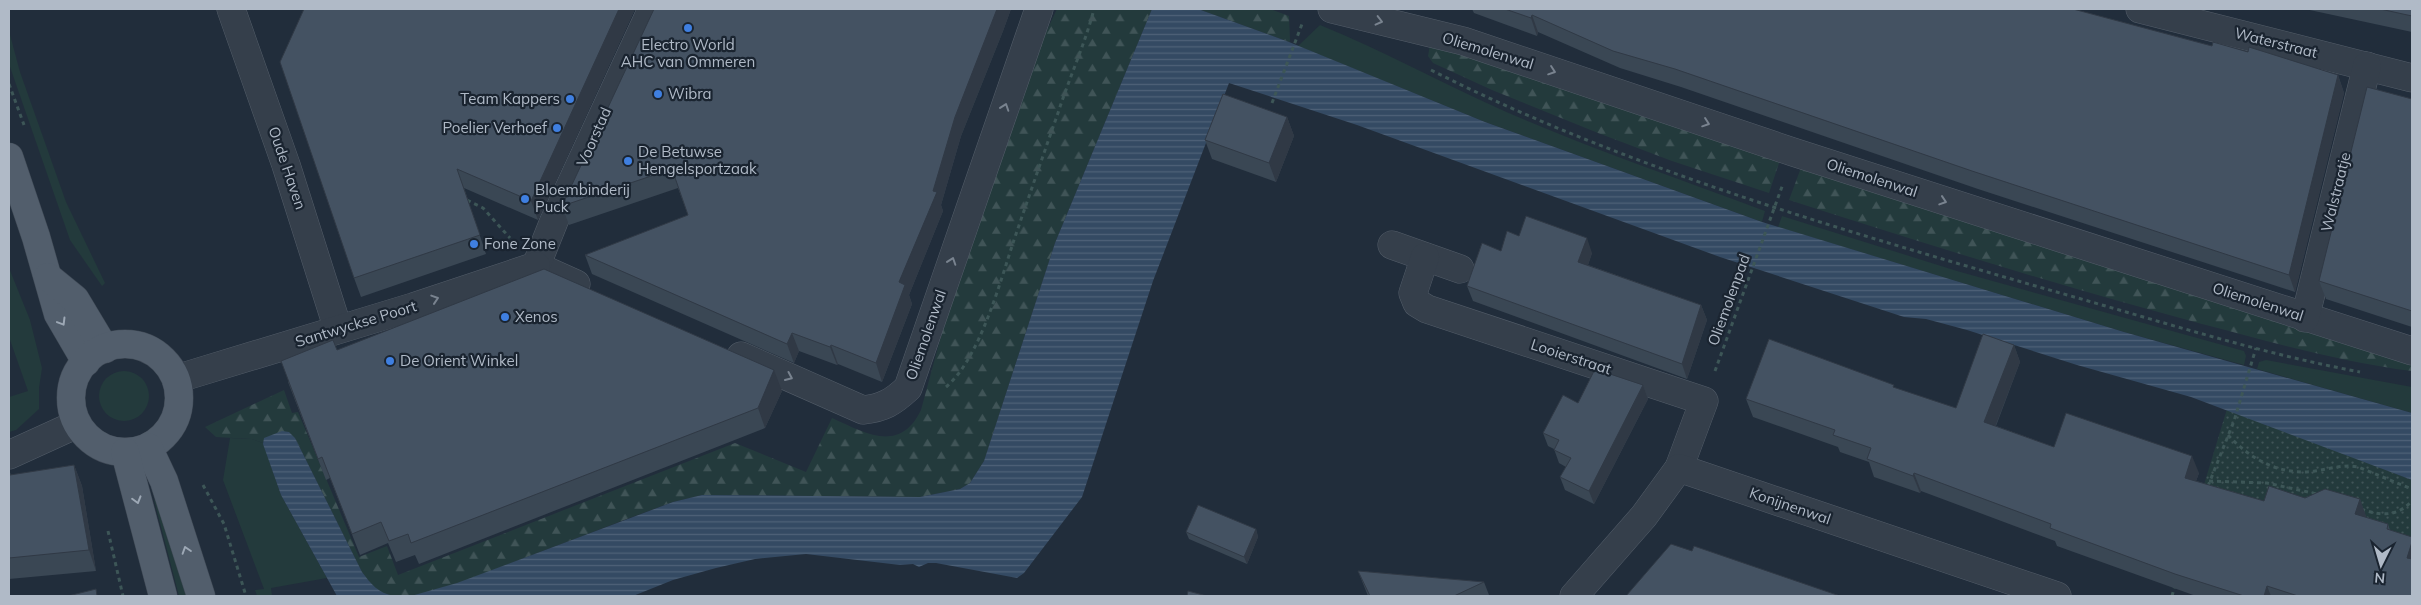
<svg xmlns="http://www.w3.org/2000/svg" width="2421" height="605" font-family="Mulish,sans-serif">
<defs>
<pattern id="forest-firs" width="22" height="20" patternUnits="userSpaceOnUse" patternTransform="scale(1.25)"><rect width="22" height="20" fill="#233a3c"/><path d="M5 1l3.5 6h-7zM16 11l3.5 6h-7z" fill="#405457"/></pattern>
<pattern id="garden-dots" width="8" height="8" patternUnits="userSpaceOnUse" patternTransform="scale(1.25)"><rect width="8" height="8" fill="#233a3c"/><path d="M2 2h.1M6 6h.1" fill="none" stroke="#405457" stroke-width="1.8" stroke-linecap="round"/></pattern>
<pattern id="water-rules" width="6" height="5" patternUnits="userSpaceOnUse" patternTransform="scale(1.25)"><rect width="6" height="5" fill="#344a63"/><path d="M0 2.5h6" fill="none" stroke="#4f6278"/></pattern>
</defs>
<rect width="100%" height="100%" fill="#212d3b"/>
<g fill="#233a3c">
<path d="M1320 25C1382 50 1441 83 1502 110 1588 148 1677 178 1765 211L1762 222 1485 122 1298 46Z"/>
<polygon points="9,31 20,72 66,202 105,283 102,286 70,240 9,64"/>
<polygon points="1782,216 1957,271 2244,351 2246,356 2244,365 2124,332 1824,241 1778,227"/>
<polygon points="9,268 30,320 42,368 39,388 39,409 16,430 9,432 9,397 28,391 9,337"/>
<polygon points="2266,360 2412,387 2412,413 2257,369 2259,362"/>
<circle cx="124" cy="396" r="25"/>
<polygon points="230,438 252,439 263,443 281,495 327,578 271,588 272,596 257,596 255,590 264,589 223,480"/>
<polygon points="161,497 189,596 179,596 154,500"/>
</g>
<g fill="url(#forest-firs)">
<path d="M1057 9H1152L1055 243 984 461 970 483 960 489 920 497 702 495 673 502C617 522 562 544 506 565 474 577 428 600 393 596 378 595 370 583 362 572L295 438H265L263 443 252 439 216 437 205 427 284 390 292 413 298 412 359 557 387 546 398 575 735 443 806 472 832 418C865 433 900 454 921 410 958 273 995 137 1057 9Z"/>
<polygon points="1198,9 1270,9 1289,16 1290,41 1289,42"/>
<polygon points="1430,45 1518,69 1781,157 1769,193 1672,161 1598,133 1492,90 1433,63 1428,56"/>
<path d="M1802 165 2412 364V371C2341 362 2271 342 2202 324 2063 287 1926 244 1789 200Z"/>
</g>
<polygon fill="url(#garden-dots)" points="2227,409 2412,480 2412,552 2199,501"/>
<g fill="url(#water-rules)">
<polygon points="1152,9 1198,9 1289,42 1485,122 1762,222 2124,332 2412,413 2412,480 2191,397 2077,365 1967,330 1926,319 1904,317 1720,257 1357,125 1229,83 1153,281 1082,497 1024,573 1017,578 936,563 928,563 919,567 913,564 900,565 806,554 755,559 716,568 673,580 633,596 411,596 457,583 673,502 702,495 920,497 960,489 970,483 984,461 1055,243"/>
<path d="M282 431 289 432 295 438 362 572C371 584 378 593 394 596H337L281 495 263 444 264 438Z"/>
</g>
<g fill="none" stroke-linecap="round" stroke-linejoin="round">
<g stroke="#535d69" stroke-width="29">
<g id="minor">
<polyline points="231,9 286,165 338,329"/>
<polyline points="1332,9 1463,41 1793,152 2412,351"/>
<polyline points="2140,9 2412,78"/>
<polyline points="1392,245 1460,269"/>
<polyline points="1425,257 1413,293 1417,303 1427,309 1704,401 1679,468"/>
<polyline points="536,266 576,284"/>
<polyline points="536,266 554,221 652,9"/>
<polyline points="2305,318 2367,66"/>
<path d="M741 356 863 410C883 408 893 402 908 388L1039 9"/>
<polyline points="176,379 413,307 536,266"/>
<polyline points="9,455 77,424"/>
<polyline points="1574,596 1644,516 1679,468 2057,596"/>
</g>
</g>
<g stroke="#3e4854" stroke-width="29">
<g id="major">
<polyline points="9,157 36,237 58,314 86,362"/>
<polyline points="48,277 75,299 105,349"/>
<circle cx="125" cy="398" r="54"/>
<polyline points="148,447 164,481 201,596"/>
<polyline points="125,452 163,596"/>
</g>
</g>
<g stroke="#3d5657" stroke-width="3" stroke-dasharray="4 4" stroke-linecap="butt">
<path d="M1431 70C1625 168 1838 229 2046 289 2150 318 2254 352 2360 372"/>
<polyline points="9,84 24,125"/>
<polyline points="1272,103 1302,24"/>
<polyline points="467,200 483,208 510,238"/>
<polyline points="1715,371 1783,184"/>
<path d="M946 387C980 358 1000 282 1014 240 1029 196 1044 153 1059 110 1070 76 1085 44 1094 9"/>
<path d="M2228 435C2251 460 2281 476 2315 471 2330 469 2344 464 2358 467L2412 489"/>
<polyline points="2209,481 2267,483 2317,494"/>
<polyline points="203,485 224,524 246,596"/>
<polyline points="2208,486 2234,421 2256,348"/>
<path d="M2361 509C2381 516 2397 517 2412 501"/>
<polyline points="108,531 123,596"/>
<polyline points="2172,596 2175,585"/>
</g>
<use href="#minor" stroke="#353f4b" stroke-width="28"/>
<use href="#major" stroke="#525e6c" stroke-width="28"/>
</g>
<g fill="#3a4754">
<polygon points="304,9 635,9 538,220 464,188 486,254 361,297 354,278"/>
<polygon points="654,9 1011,9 1003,31 961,136 941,205 943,211 909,295 912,304 882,382 838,364 837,365 799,351 794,363 592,274 585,255 688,215 678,188 569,225 562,206"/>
<polygon points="1472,9 2073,9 2212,46 2338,75 2344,93 2295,292 1978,189 1681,87 1620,68 1538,32 1537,36 1474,13"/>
<polygon points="2305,9 2412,9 2412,32"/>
<polygon points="2412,99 2412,327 2326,299 2319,281"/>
<polygon points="1287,117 1294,136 1276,182 1212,159 1205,140"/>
<polygon points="1519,236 1592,253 1588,265 1701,305 1707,320 1687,379 1473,301 1467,286 1501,251"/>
<polygon points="2014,345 2020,362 1996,426 2054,447 2199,473 2196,481 2264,501 2305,498 2360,499 2366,517 2388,524 2412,596 2196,596 2057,546 2055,541 1921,491 1920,493 1874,477 1869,462 1840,452 1838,447 1753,417 1746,399 1895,388 1956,408"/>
<polygon points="337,350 782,391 765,428 419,564 415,555 396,562 388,543 360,555 330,478 326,480 288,382"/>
<polygon points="1643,385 1648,399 1594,504 1565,490 1560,477 1566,467 1559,463 1554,449 1548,446 1543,433 1578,403"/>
<polygon points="74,465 82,486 96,571 9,579 9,470 11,475"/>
<polygon points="1256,529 1258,537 1247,564 1189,539 1186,532"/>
<polygon points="1358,571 1484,582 1489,595 1487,596 1368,596"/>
</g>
<g fill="#303945">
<polygon points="619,9 635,9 538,220 531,201"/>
<polygon points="997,9 1011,9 1003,31 961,136 941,205 943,211 909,295 912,304 882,382 876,363 899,282 933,191 955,117"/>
<polygon points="1532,15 1538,32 1537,36 1531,18"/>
<polygon points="2338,75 2344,93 2295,292 2289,275"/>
<polygon points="1287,117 1294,136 1276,182 1269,163"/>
<polygon points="1587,238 1592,253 1584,277 1578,262"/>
<polygon points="1701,305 1707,320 1687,379 1682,364"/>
<polygon points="792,333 799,351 794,363 787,344"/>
<polygon points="831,345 838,364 837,365 830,347"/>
<polygon points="2014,345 2020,362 1990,440 1984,422"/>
<polygon points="774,370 782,391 765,428 758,408"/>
<polygon points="1643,385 1648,399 1594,504 1589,491"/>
<polygon points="2192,456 2199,473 2191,495 2185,478"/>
<polygon points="74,465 82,486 96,571 89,550"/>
<polygon points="1914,473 1921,491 1920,493 1913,476"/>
<polygon points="2360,499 2366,516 2362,531 2355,514"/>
<polygon points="1256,529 1258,537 1247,564 1244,557"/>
<polygon points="2412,542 2412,572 2407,558"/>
<polygon points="2267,586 2271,596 2264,596"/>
</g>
<g fill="#445262" stroke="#303945">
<polygon points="304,9 619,9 531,201 457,169 480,235 354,278 280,62"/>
<polygon points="654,9 997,9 955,117 933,191 937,192 899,282 905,285 876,363 831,345 830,347 792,333 787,344 585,255 688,215 672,169 562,206"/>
<polygon points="1505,9 2073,9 2212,46 2213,42 2248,52 2249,47 2338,75 2289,275 1972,171 1675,69 1613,51 1532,15 1531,18"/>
<polygon points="2380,9 2412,9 2412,16"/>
<polygon points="2367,87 2412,99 2412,311 2319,281"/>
<polygon points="1223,94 1287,117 1269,163 1205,140"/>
<polygon points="1526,216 1587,238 1578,262 1701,305 1682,364 1467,286 1482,243 1501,251 1507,231 1519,236"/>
<polygon points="544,269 774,370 758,408 411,543 408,534 389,541 381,522 352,534 322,457 318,459 281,361 333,340 337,350"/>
<polygon points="1983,334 2014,345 1984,422 2054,447 2066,413 2192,456 2185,478 2264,501 2269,486 2305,498 2325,489 2360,499 2355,514 2388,524 2387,529 2412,537 2412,542 2407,558 2412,559 2412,596 2298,596 2267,586 2264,596 2244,596 2175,574 2050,528 2051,524 1914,473 1913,476 1867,459 1871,448 1833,435 1835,430 1746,399 1769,339 1894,385 1893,387 1956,408"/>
<polygon points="1595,369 1643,385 1589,491 1560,477 1571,458 1554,450 1559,440 1543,433 1563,395 1578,403"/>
<polygon points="74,465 89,550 9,558 9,471 10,475"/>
<polygon points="1198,505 1256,529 1244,557 1186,532"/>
<polygon points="1671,544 1692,551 1694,546 1840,596 1626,596"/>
<polygon points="1358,571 1484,582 1454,596 1370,596"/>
<polygon points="96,589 97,596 68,596"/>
<polygon points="1188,591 1207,596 1187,596"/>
</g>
<defs><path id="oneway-chevron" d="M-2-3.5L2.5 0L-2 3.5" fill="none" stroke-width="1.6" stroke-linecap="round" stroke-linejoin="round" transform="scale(1.25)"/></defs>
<g stroke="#79838f">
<use href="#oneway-chevron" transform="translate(1379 21) rotate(14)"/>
<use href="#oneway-chevron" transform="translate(1552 71) rotate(19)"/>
<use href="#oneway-chevron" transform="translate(1005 107) rotate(-71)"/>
<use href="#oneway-chevron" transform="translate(1706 123) rotate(19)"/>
<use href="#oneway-chevron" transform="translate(1943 201) rotate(18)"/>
<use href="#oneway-chevron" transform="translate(952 261) rotate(-71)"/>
<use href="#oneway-chevron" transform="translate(435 299) rotate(-18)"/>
<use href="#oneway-chevron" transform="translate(789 377) rotate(24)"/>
</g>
<g stroke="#9da8b5">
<use href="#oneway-chevron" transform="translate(62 322) rotate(59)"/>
<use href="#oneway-chevron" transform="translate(137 500) rotate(74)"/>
<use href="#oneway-chevron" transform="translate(186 550) rotate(-108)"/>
</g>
<g fill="#3f7fe0" stroke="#1a2430" stroke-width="2">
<circle cx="688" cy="28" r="5"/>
<circle cx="658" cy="94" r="5"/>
<circle cx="570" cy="99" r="5"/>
<circle cx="557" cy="128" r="5"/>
<circle cx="628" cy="161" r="5"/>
<circle cx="525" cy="199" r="5"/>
<circle cx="474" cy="244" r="5"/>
<circle cx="505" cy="317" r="5"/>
<circle cx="390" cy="361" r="5"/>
</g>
<g text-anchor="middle" stroke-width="4.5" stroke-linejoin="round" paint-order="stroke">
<g font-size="15" fill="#b0bac7" stroke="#1a2430">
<text transform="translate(2276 43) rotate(14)" y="5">Waterstraat</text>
<text transform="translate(1488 51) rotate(17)" y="5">Oliemolenwal</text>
<text transform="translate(594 137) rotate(-66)" y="5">Voorstad</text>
<text transform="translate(287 168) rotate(71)" y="5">Oude Haven</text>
<text transform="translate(1872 178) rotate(18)" y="5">Oliemolenwal</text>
<text transform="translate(2336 192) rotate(-76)" y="5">Walstraatje</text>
<text transform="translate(1729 300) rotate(-70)" y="5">Oliemolenpad</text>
<text transform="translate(2258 302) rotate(18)" y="5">Oliemolenwal</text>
<text transform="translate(356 324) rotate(-17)" y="5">Santwyckse Poort</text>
<text transform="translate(926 335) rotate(-71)" y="5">Oliemolenwal</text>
<text transform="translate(1571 357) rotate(18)" y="5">Looierstraat</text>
<text transform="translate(1790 506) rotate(19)" y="5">Konijnenwal</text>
</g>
<g font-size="15" fill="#b0bac7" stroke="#1a2430" text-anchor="start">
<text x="688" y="50" text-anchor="middle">Electro World<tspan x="688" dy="17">AHC van Ommeren</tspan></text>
<text x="668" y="99">Wibra</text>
<text x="560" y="104" text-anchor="end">Team Kappers</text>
<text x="547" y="133" text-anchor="end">Poelier Verhoef</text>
<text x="638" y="157">De Betuwse<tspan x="638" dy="17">Hengelsportzaak</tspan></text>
<text x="535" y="195">Bloembinderij<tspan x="535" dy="17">Puck</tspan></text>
<text x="484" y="249">Fone Zone</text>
<text x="515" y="322">Xenos</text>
<text x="400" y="366">De Orient Winkel</text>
</g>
</g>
<rect width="2421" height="605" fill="none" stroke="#b0bac7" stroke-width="20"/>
<g transform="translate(2381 565) rotate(185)" stroke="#1a2430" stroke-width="4" paint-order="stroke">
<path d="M0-4L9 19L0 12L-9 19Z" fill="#b0bac7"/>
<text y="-8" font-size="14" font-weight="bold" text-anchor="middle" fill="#b0bac7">N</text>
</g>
</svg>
